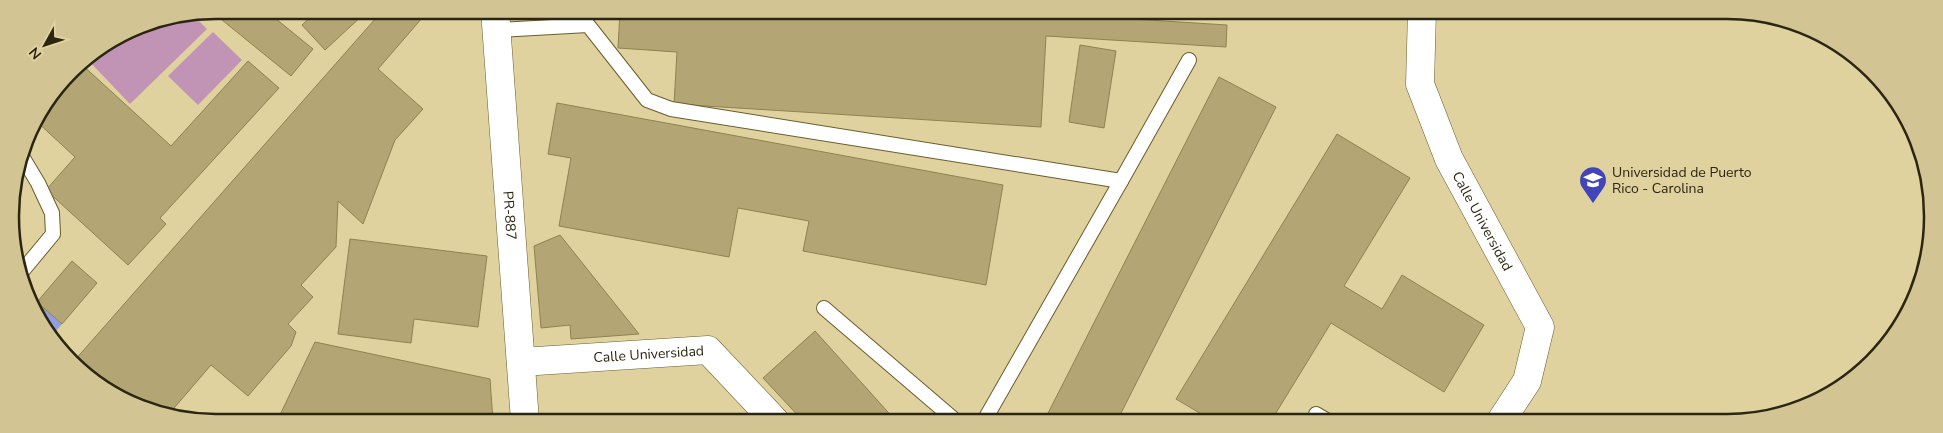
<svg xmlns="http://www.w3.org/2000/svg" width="1943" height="433" font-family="'Nunito Sans',sans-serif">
<rect width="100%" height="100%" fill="#e0d29e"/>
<g fill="#c194b6">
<polygon points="193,15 207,29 130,104 86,58 138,26"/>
<polygon points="213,32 242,60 198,105 168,76"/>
</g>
<polygon fill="#929ede" points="37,302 62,324 50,338 34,305"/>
<g fill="#b3a674" stroke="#8e8250">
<polygon points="216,10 265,10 313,49 291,76 211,11"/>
<polygon points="318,10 361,10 364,14 325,50 302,25"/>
<polygon points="383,10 429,10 378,69 423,109 395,140 363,224 338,201 336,247 301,285 313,297 288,324 296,332 291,346 248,396 211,365 169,414 113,395 74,361"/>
<polygon points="620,10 1007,11 1227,25 1226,47 1046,36 1041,127 674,104 677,52 618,48"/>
<polygon points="1080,45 1116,51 1104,128 1069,122"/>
<polygon points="248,61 279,88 160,218 166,224 128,265 46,190 75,157 35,120 79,62 171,146"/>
<polygon points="1219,77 1276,107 1117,421 1044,421"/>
<polygon points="557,103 1003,185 986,285 803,251 809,221 738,208 729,257 559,226 571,158 548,154"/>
<polygon points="1337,134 1410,178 1344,286 1382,309 1402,275 1484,325 1444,392 1331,323 1271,421 1213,421 1176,399"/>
<polygon points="560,235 639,334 571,339 570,325 541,328 534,246"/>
<polygon points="350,239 487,256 478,327 414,319 411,343 338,334"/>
<polygon points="72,261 97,283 62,324 37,302"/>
<polygon points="815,331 896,421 803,421 763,378"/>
<polygon points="315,342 490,379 493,421 277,421"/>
</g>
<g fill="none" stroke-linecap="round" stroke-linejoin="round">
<g stroke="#695d2c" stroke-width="16">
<g id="lane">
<polyline points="497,30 588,25 647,100 671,109 1121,181 984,421"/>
<polyline points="1121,181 1189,60"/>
<polyline points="19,275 53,234 52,213 38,183 23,158"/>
<polyline points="824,308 956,421"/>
<polyline points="1316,414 1328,421"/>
</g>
</g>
<g stroke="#695d2c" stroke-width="29">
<g id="street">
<path id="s1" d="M1422 11 1420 84 1449 159 1540 327 1527 381 1501 421"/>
<path id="s2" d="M521 362 708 350 775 421"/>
</g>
</g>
<g stroke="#695d2c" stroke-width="29">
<g id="secondary">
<path id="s3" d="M495 10 525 421"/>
</g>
</g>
<use href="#lane" stroke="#fff" stroke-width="14"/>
<use href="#street" stroke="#fff" stroke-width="28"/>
<use href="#secondary" stroke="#fff" stroke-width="28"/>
</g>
<defs>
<g id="university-pin" transform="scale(1.4375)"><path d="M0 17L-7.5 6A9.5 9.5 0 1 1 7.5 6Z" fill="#4145b9" stroke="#e0d29e"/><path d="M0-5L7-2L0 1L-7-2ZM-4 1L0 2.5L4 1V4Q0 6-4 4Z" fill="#fff"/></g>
</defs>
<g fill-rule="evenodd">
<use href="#university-pin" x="1593" y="180"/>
</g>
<g text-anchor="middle" stroke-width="4.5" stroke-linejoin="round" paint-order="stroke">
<g font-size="14" fill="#2b2611" stroke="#e0d29e" text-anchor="start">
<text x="1612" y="177">Universidad de Puerto<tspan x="1612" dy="16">Rico - Carolina</tspan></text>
</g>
<g font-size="14" fill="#2b2611" stroke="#e0d29e">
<text dy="5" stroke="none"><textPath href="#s3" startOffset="206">PR-887</textPath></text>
<text dy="5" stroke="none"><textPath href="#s1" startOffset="224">Calle Universidad</textPath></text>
<text dy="5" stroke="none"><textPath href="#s2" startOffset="128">Calle Universidad</textPath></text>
</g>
</g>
<path d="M0 0H1943V433H0ZM216 19H1727A197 197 0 0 1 1924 216V217A197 197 0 0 1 1727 414H216A197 197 0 0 1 19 217V216A197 197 0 0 1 216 19Z" fill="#d2c493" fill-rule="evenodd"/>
<path fill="none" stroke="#2b2611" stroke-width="2.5" d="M216 19H1727A197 197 0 0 1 1924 216V217A197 197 0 0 1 1727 414H216A197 197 0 0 1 19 217V216A197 197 0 0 1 216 19Z"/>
<g transform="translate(45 45) rotate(230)" stroke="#e0d29e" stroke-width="4" paint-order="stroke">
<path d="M0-4L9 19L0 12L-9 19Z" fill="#2b2611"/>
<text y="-8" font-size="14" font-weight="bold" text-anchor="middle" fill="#2b2611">N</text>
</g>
</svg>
